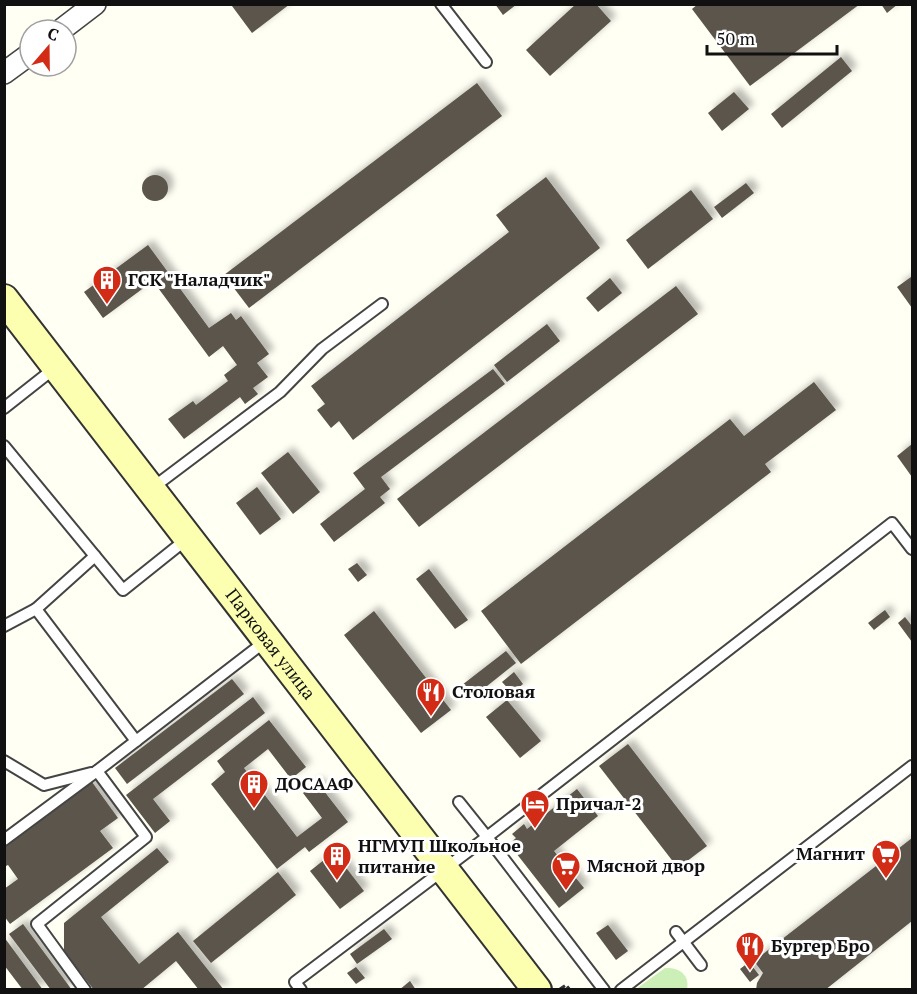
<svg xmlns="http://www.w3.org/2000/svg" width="917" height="994" font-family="'PT Serif',serif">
<defs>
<filter id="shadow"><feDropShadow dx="5.5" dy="-5.5" stdDeviation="3" flood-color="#0004"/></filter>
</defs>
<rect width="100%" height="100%" fill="#fffff4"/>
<path fill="#ccefb8" d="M665 968C678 967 690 974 687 989H636Z"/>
<g fill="#5b544b" filter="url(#shadow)">
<polygon points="235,4 290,4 252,33 232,6"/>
<polygon points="495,4 517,4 503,15"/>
<polygon points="576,4 596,4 611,21 550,76 526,50"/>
<polygon points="698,4 860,4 750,86 692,9"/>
<polygon points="881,4 898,4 887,13"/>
<polygon points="841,57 852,71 782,128 771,114"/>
<polygon points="477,83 502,116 249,308 224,275"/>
<polygon points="734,92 749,109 722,131 708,113"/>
<circle cx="155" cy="188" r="13"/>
<polygon points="546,177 600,248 353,440 339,421 331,428 317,410 325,404 311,386 509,232 496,215"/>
<polygon points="746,183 754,193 722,218 714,207"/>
<polygon points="691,190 713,219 648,269 626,240"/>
<polygon points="148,245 209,328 231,313 236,320 241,316 269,354 257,363 268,377 253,388 258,394 245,404 240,397 184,439 168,419 193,401 196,405 228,381 224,375 237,365 223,346 209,357 153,281 103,318 84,292"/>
<polygon points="911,277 912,279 912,308 897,287"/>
<polygon points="610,278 622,293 598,312 586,298"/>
<polygon points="676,286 698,314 419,527 397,499"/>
<polygon points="547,324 560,341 507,382 494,365"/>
<polygon points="493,369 505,384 381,477 390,489 380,497 385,503 334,542 320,524 365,489 353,473"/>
<polygon points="814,382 836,410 765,464 771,472 521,664 481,611 730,419 744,436"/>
<polygon points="912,444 912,477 897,456"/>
<polygon points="288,452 320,492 293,514 261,473"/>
<polygon points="257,487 281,519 260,535 236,503"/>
<polygon points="357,563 367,575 358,582 348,569"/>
<polygon points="429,569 468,620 455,629 416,579"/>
<polygon points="885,610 890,617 874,630 868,623"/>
<polygon points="374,611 451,710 421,733 344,635"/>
<polygon points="905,617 912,626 912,642 898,623"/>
<polygon points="506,651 516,663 472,698 462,685"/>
<polygon points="514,672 523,684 512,693 502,682"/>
<polygon points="232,679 244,694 127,784 115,768"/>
<polygon points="253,697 265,713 153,799 170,821 155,833 126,795"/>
<polygon points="507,700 541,741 520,758 486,717"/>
<polygon points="269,720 306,767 291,779 268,749 244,768 297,837 322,818 303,793 317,782 348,822 309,852 305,847 277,869 211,784 225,772 217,761"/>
<polygon points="628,744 707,846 678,868 599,766"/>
<polygon points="92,782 118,818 100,831 113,848 10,924 4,916 4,889 18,879 8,865 4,867 4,847"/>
<polygon points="577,789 598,816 554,851 584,888 559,908 509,844 516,838 512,834 524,824 527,829"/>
<polygon points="912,838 912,921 825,990 756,990 757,983 763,973 754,961"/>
<polygon points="157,848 169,862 101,917 139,964 178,932 224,990 199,990 176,961 141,990 94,990 64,952 64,923"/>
<polygon points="334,852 364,891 340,909 310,871"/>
<polygon points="278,872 296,895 211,963 193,941"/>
<polygon points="23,924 72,990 51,990 9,934"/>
<polygon points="608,925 628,951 616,960 596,933"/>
<polygon points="384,929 392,939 357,964 350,954"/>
<polygon points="4,937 43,990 23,990 4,965"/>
<polygon points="749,962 759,975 750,982 740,969"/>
<polygon points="356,967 365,978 356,984 347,973"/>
<polygon points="410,981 416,990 399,990"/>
</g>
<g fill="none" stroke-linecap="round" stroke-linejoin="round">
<g stroke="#444" stroke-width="14">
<g id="service">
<polyline points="441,4 486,62"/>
<polyline points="4,408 56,367"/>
<polyline points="4,446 123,590 188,538"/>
<polyline points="151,489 280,392 322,349 382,304"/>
<polyline points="95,556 36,609 136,741"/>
<polyline points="4,626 36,609"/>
<polyline points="4,761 44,785 91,773"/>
<polyline points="459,802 487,837 892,523 912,549"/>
<polyline points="4,840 97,771"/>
<polyline points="676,932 701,965"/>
<polyline points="85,990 37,924 146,837 97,771 267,640"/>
<polyline points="301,990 295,982 487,837 604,990"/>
<polyline points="621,990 912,766"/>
</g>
</g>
<g stroke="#444" stroke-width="24">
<g id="minor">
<polyline points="61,30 95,4"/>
<polyline points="4,73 30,54"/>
</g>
</g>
<g stroke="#333" stroke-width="32">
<g id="secondary">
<path id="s1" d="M4 299 537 990"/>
</g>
</g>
<polyline stroke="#333" stroke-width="3" stroke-dasharray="6 3" stroke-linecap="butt" points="560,989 566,985 570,990"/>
<use href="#service" stroke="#fff" stroke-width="10"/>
<use href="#minor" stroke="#fff" stroke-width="21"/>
<use href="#secondary" stroke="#fbffaf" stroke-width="28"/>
</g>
<defs>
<g id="building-pin" transform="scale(1.5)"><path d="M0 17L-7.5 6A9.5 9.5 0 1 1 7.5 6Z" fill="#d22c17" stroke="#fff"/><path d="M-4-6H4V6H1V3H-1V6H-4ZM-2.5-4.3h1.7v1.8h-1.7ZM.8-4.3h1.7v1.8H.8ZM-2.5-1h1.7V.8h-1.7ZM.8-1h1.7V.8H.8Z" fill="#fff"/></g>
<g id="restaurant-pin" transform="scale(1.5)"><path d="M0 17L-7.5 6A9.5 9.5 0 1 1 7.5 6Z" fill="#d22c17" stroke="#fff"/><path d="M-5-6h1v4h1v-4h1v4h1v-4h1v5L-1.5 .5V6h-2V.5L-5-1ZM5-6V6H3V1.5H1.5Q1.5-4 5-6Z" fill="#fff"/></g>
<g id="hotel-pin" transform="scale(1.5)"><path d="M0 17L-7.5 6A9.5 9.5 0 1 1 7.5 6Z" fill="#d22c17" stroke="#fff"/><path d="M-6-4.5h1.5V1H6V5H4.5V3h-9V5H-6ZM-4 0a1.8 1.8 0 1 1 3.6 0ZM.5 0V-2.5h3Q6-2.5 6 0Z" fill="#fff"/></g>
<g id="supermarket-pin" transform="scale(1.5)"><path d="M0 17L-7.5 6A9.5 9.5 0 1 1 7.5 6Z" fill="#d22c17" stroke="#fff"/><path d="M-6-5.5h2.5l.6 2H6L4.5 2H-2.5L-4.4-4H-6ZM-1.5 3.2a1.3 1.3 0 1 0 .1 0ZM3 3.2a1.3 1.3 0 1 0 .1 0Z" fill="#fff"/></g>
</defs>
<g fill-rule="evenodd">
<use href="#building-pin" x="107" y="280"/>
<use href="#restaurant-pin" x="431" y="692"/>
<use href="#building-pin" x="254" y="784"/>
<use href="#hotel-pin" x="535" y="804"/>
<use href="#supermarket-pin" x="886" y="854"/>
<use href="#building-pin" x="337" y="856"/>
<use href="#supermarket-pin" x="566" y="866"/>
<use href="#restaurant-pin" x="750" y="946"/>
</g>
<g text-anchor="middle" stroke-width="6" stroke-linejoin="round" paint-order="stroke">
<g font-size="18" font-weight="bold" fill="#111" stroke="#fff" text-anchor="start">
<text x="128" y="286">ГСК "Наладчик"</text>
<text x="452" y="698">Столовая</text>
<text x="275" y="790">ДОСААФ</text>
<text x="556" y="810">Причал-2</text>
<text x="358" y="852">НГМУП Школьное<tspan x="358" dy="21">питание</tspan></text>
<text x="865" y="860" text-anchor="end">Магнит</text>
<text x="587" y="872">Мясной двор</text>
<text x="771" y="952">Бургер Бро</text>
</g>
<g font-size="18" fill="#111" stroke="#fff">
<text dy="6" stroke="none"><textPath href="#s1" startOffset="436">Парковая улица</textPath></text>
</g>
</g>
<rect width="917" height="994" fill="none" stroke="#111111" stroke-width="12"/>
<g transform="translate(48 48) rotate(20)"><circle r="28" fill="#ffffff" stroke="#a0a0a0" stroke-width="1.5"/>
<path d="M0-4.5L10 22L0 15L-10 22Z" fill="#d22c17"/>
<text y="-9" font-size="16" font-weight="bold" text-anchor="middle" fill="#111111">С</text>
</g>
<path d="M707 45v9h130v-9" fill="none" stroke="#111111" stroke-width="3"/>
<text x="716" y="45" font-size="18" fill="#111111" stroke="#ffffff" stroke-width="4.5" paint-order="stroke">50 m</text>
</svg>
